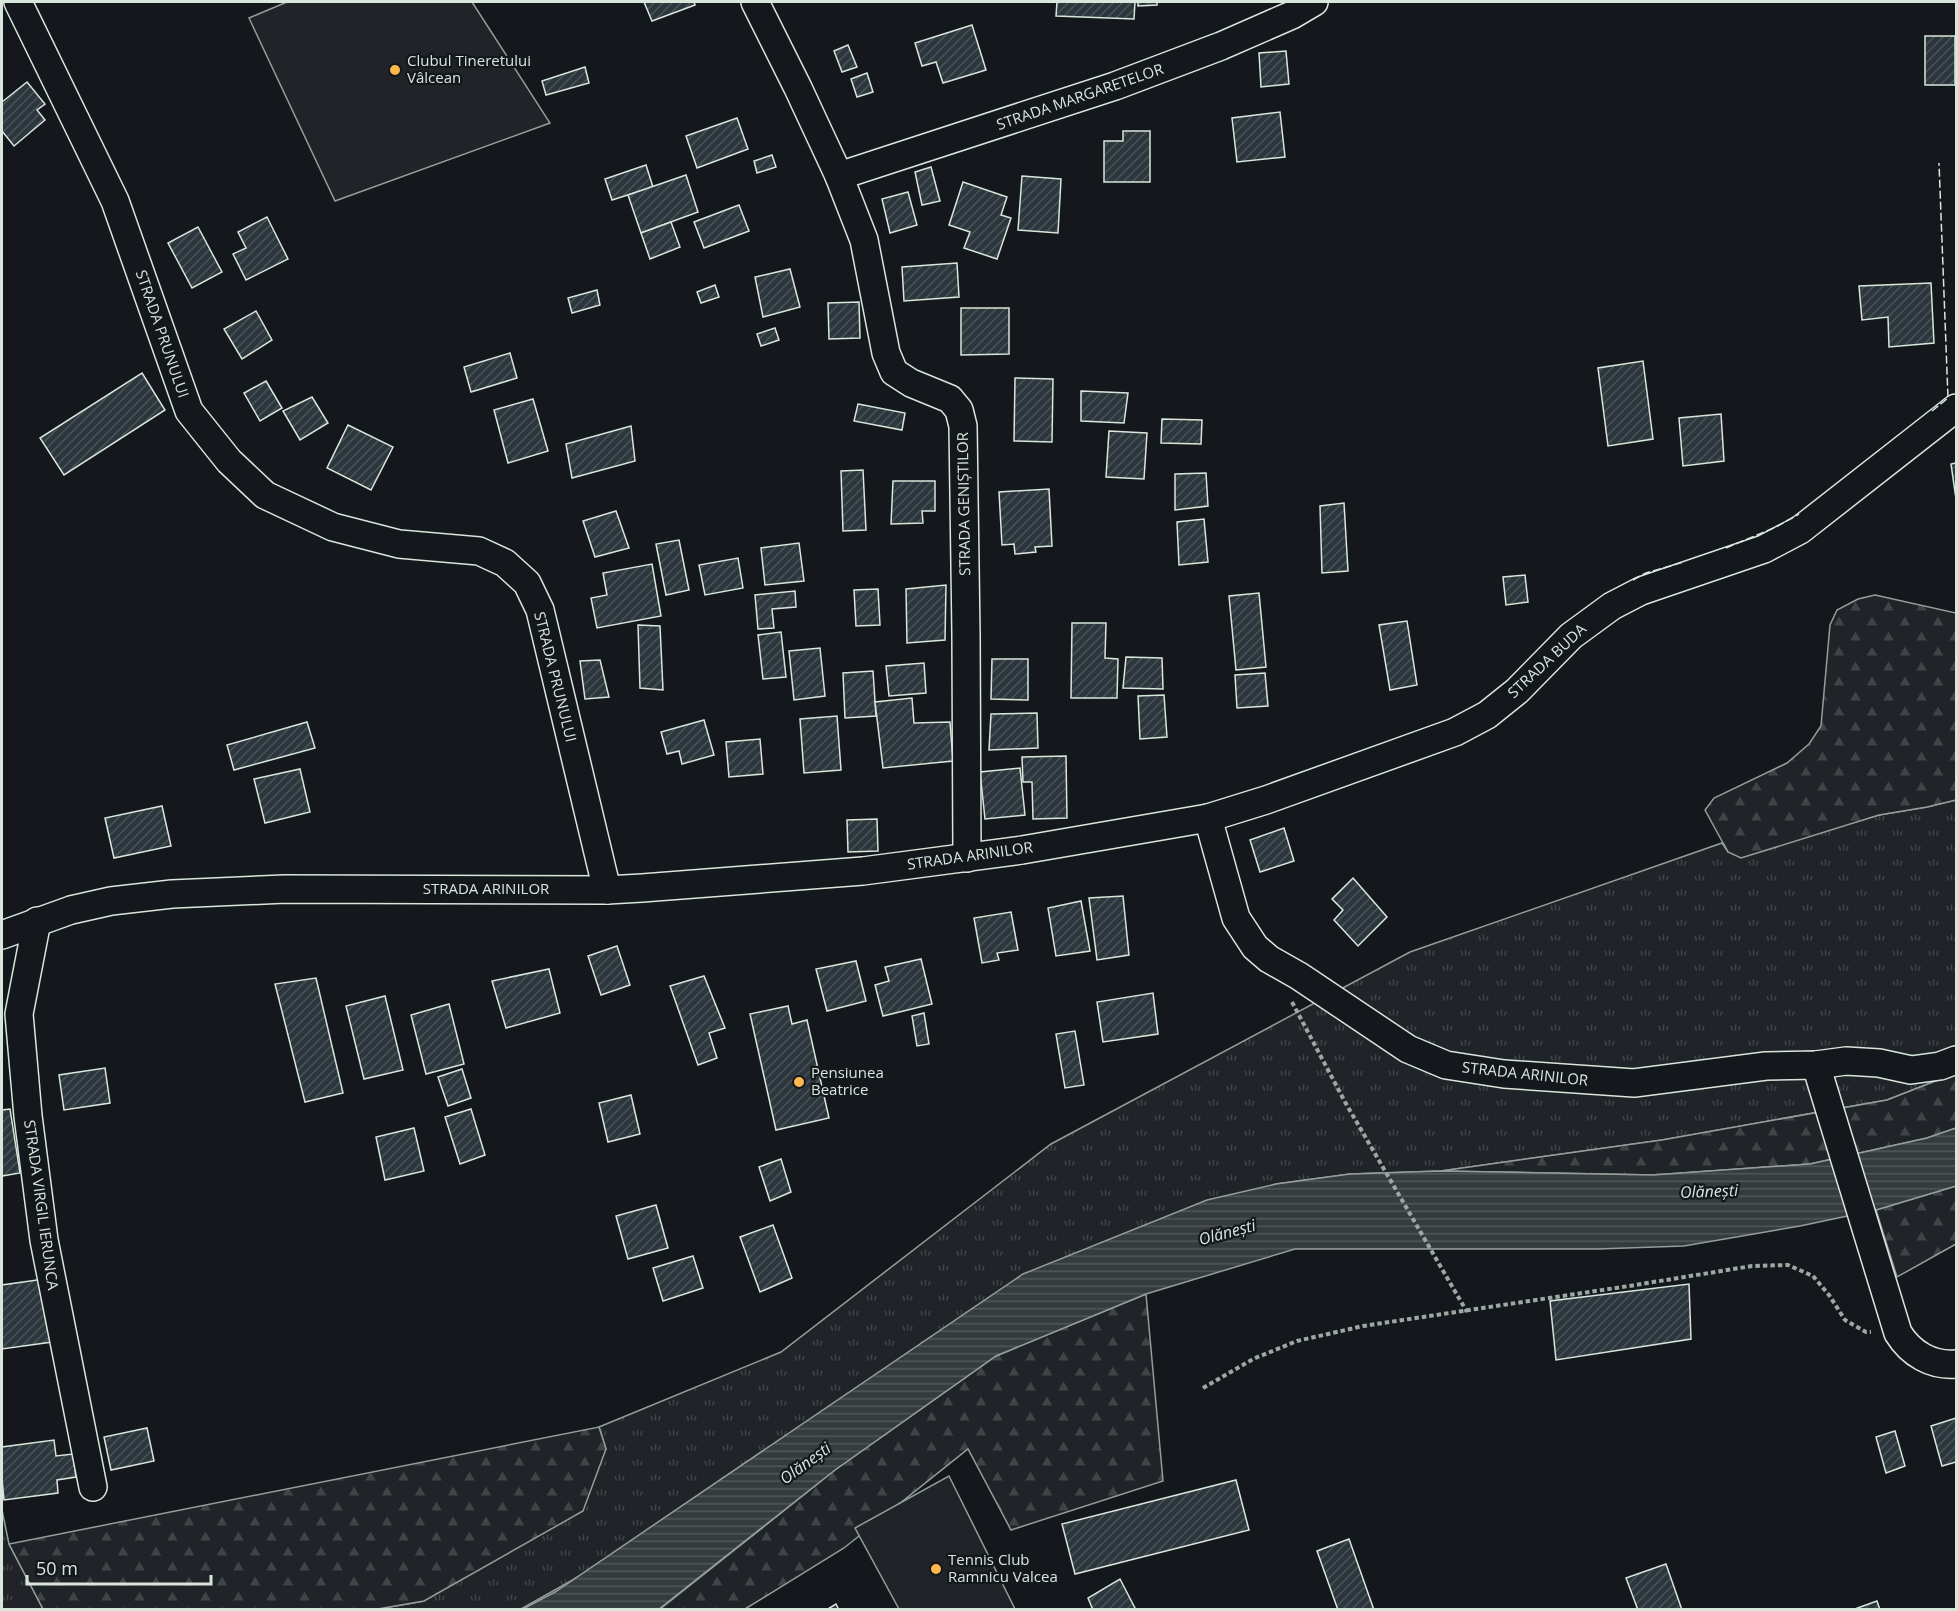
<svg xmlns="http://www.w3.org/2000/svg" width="1958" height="1611" font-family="'Open Sans',sans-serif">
<defs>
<pattern id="grass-tufts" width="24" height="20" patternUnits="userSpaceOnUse" patternTransform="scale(1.5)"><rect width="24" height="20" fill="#202428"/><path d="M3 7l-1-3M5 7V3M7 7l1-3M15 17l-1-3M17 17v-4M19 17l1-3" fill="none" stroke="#404447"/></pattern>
<pattern id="forest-firs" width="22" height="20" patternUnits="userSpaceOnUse" patternTransform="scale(1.5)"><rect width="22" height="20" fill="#202428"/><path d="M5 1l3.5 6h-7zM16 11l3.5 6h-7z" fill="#404447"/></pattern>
<pattern id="water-rules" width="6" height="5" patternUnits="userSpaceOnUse" patternTransform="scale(1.5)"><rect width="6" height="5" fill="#363b3e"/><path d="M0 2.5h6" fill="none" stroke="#525759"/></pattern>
<pattern id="building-hatch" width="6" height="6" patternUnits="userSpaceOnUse" patternTransform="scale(1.5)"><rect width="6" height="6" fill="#2c363c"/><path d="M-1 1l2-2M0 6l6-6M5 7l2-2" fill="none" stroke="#4a5358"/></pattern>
</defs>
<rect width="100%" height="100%" fill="#14181c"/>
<g fill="url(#grass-tufts)" stroke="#939e99" stroke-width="1.5">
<polygon points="1956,800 1956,1073 1887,1100 1662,1140 1441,1171 1350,1174 1276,1184 521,1609 372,1610 424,1601 606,1449 599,1427 781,1352 1051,1144 1410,952 1722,843 1728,852 1834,828 1879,815 1927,807"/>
<polygon points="2,1510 9,1544 43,1609 2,1609"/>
</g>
<g fill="url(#forest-firs)" stroke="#939e99" stroke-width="1.5">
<polygon points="1875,595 1956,613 1956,800 1927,807 1879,815 1741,858 1728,852 1705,810 1714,798 1787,763 1809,744 1821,726 1830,625 1837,610 1858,599"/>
<polygon points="1956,1073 1956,1128 1927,1138 1810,1164 1653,1175 1441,1171 1662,1140 1887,1100"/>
<polygon points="1956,1186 1956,1244 1897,1277 1876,1210"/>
<polygon points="1146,1294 1163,1481 1011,1530 968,1449 844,1548 745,1609 659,1610 835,1470 996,1356"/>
<polygon points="599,1427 606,1449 583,1511 424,1601 372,1610 43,1609 9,1544"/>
</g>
<g fill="#202428" stroke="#939e99" stroke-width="1.5">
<polygon points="287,2 472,2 550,123 335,201 249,18"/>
<polygon points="949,1476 1015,1609 899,1609 855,1528"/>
</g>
<polygon fill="url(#water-rules)" stroke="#939e99" stroke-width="1.5" points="1956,1128 1956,1186 1876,1210 1800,1226 1684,1246 1598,1249 1295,1249 1146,1294 996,1356 835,1470 659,1609 521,1610 555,1592 1023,1274 1207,1200 1276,1184 1350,1174 1441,1171 1653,1175 1810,1164 1927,1138"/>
<g fill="url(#building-hatch)" stroke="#d8e6dc" stroke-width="1.5">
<polygon points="644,2 694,2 695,5 652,21"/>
<polygon points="1057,2 1135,2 1134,19 1056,16"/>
<polygon points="1138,2 1157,2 1157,5 1138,6"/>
<polygon points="972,25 986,70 943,83 936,62 922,66 915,43"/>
<rect x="1925" y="36" width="30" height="49"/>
<polygon points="848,45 857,67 842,72 834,51"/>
<polygon points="1286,51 1289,84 1261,87 1259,53"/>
<polygon points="585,67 589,83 546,95 542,81"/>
<polygon points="867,73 873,92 857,97 851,79"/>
<polygon points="27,82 45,104 37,110 45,120 14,146 2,131 2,102"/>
<polygon points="1280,112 1285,157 1237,162 1232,118"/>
<polygon points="737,118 748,149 697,168 686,136"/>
<polygon points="1123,131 1150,131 1150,182 1104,182 1104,141 1123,141"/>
<polygon points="772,155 776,167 757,173 754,161"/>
<polygon points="646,165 653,187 612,200 605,179"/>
<polygon points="931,167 940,201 922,205 915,172"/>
<polygon points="686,175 698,212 641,233 628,195"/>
<polygon points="1022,176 1061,179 1058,233 1018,230"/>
<polygon points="963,182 1007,197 1001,215 1011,218 997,259 964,248 970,232 949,225"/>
<polygon points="908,192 917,225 890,233 882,199"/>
<polygon points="739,205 749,231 704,248 694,222"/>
<polygon points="267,217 288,259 246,280 233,254 246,248 238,232"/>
<polygon points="671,222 680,247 650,259 641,233"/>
<polygon points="198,227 222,272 192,288 168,243"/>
<polygon points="957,263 959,297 904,301 902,267"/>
<polygon points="790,269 800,307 763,317 755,277"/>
<polygon points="1931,283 1934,343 1889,347 1888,317 1862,320 1859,286"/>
<polygon points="715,285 719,297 701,303 697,292"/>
<polygon points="597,290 600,305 572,313 568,298"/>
<polygon points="859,302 860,338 829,339 828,303"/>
<polygon points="961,308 1009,308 1009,354 961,355"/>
<polygon points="256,311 272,340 242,359 224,329"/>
<polygon points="775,328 779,340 761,346 757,334"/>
<polygon points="510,353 517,378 471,392 464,367"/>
<polygon points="1643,361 1653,439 1608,446 1598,368"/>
<polygon points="142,373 165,410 64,475 40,438"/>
<polygon points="1015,378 1053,379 1052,442 1014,441"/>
<polygon points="266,381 282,408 260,421 244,393"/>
<polygon points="1081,391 1128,393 1124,423 1081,421"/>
<polygon points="312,397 328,423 300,440 283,411"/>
<polygon points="533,399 548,451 508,463 494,410"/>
<polygon points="858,404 905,413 902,430 854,421"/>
<polygon points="1721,414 1724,461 1683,466 1679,418"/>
<polygon points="1162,419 1202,420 1201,444 1161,443"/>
<polygon points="348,425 393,447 371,490 327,468"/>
<polygon points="631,426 635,461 572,478 566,444"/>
<polygon points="1109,431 1147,433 1144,479 1106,477"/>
<polygon points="1956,463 1956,499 1951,464"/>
<polygon points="863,470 866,530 843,531 841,471"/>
<polygon points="1206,473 1208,506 1175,510 1175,474"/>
<polygon points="893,481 935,481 935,511 922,511 923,523 891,524"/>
<polygon points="1049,489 1052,546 1035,547 1036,552 1015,554 1014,544 1002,545 999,492"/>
<polygon points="1344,503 1348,571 1322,573 1320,506"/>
<polygon points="616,511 629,548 595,557 583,521"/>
<polygon points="1204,519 1208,562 1179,565 1177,522"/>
<polygon points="679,540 689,590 666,595 656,544"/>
<polygon points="799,543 804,581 765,585 761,548"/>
<polygon points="738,558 743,588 705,595 699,565"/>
<polygon points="652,564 661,616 597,628 591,598 607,595 603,573"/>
<polygon points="1525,575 1528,602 1506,605 1503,577"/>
<polygon points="946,585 945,640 907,643 906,589"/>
<polygon points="878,589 880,625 856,626 854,590"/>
<polygon points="795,591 796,607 772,609 774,628 758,629 755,595"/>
<polygon points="1259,593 1266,667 1236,670 1229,596"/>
<polygon points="1407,621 1417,685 1390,690 1379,625"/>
<polygon points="1072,623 1106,623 1105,658 1118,659 1117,698 1071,698"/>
<polygon points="638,625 660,626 663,690 640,688"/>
<polygon points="781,632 786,677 763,679 758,635"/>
<polygon points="820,648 825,696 794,700 789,651"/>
<polygon points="1126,657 1162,658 1163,689 1123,688"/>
<polygon points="992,659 1028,659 1028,700 991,699"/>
<polygon points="600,660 609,697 585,699 580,661"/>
<polygon points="924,663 926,693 889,696 886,666"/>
<polygon points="873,671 876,716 845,718 843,673"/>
<polygon points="1265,673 1268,706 1237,708 1235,675"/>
<polygon points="1164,695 1167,737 1140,739 1138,696"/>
<polygon points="912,698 914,723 950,722 953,761 883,768 875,702"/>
<polygon points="1037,713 1038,748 989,750 991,714"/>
<polygon points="837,716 841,770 804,773 800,719"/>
<polygon points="704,720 714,755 682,764 679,751 667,754 661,732"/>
<polygon points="307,722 315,748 234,770 227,745"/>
<polygon points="760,739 763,774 729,777 726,742"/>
<polygon points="1066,756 1067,818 1033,819 1032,782 1023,782 1022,757"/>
<polygon points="1020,768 1025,815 985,819 980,772"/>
<polygon points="300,769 310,812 265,823 254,779"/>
<polygon points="162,806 171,846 114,858 105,818"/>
<polygon points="877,819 878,851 848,852 847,820"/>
<polygon points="1284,828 1294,861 1260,872 1250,840"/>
<polygon points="1353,878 1387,917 1358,946 1334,920 1343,910 1332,899"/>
<polygon points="1123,896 1129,955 1097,960 1089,898"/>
<polygon points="1081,901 1090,951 1056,956 1048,908"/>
<polygon points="1011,912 1018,950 997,953 999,960 982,963 974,918"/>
<polygon points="617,946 630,985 601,995 588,956"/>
<polygon points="921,959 932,1004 883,1016 875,985 889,981 885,967"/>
<polygon points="856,961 866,1001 827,1011 816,969"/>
<polygon points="549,969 560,1013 506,1028 492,981"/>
<polygon points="704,976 725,1028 709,1033 717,1058 698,1065 670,986"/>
<polygon points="316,978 343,1093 305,1102 275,984"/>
<polygon points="1153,993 1158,1034 1103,1042 1097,1002"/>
<polygon points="385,996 403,1070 364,1079 346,1006"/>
<polygon points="449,1004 464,1064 426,1074 411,1015"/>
<polygon points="788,1006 792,1024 807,1020 829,1118 776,1130 750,1014"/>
<polygon points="924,1013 929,1044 917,1046 912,1016"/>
<polygon points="1075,1031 1084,1085 1065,1088 1056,1034"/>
<polygon points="105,1068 110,1103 64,1110 59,1075"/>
<polygon points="462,1069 471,1098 448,1106 438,1077"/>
<polygon points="631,1095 640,1134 608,1142 599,1103"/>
<polygon points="10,1109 20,1173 2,1176 2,1110"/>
<polygon points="471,1109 485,1155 460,1164 445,1117"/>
<polygon points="414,1128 424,1171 385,1180 376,1137"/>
<polygon points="781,1159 791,1192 770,1201 759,1167"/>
<polygon points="656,1205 668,1248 628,1259 616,1216"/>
<polygon points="773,1225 792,1278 760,1292 740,1237"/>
<polygon points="693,1256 703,1288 663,1301 653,1268"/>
<polygon points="44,1279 52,1342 2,1349 2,1285"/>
<polygon points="1689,1284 1691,1339 1556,1360 1550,1301"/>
<polygon points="1956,1418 1956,1462 1942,1466 1931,1426"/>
<polygon points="147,1428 154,1461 111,1470 104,1437"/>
<polygon points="1895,1431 1905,1466 1886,1473 1876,1437"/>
<polygon points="54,1440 56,1456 73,1454 76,1477 57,1480 58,1493 4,1500 2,1479 2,1447"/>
<polygon points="1236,1480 1249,1530 1075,1574 1062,1524"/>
<polygon points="1349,1539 1374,1610 1338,1610 1317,1551"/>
<polygon points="1666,1564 1682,1610 1638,1610 1626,1578"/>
<polygon points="1120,1579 1136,1610 1093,1610 1088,1598"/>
<polygon points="1877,1601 1880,1610 1852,1610"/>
<polygon points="836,1604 839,1610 826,1610"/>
</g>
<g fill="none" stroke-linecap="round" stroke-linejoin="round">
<g stroke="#d8e6dc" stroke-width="30">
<g id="minor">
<polyline points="18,2 115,201 189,411 229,461 265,495 333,527 399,544 479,551 505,563 527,583 540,610 607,890"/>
<polyline points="755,2 798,88 839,176 864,240 886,353 894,372 911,383 950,399 959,410 963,426 966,635 967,858"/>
<polyline points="839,176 1115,86 1221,46 1292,15 1314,2"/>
<polyline points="1208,818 1236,918 1255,947 1269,959 1299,976 1408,1049 1446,1065 1504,1074 1634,1083 1766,1066 1816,1065 1846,1061 1879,1063 1911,1070 1940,1066 1956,1060"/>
<polyline points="37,921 19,1014 28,1116 44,1240 93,1487"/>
<polyline points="2,935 71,910 111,901 172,894 285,889 607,890 642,888 863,871 1022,850 1208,818 1266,800 1455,732 1487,715 1517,691 1571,636 1612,606 1641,591 1764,549 1800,530 1956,408"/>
<path d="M1816 1065 1898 1333C1911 1354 1932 1366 1956 1364"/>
</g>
</g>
<g stroke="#9da8a2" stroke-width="4" stroke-dasharray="4.5 3" stroke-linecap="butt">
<polyline points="1292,1002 1345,1102 1467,1312"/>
<polyline points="1203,1388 1253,1359 1297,1341 1363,1326 1629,1286 1752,1266 1788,1265 1813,1276 1829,1295 1845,1320 1866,1332 1871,1332"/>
</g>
<use href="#minor" stroke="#14181c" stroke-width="27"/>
<g stroke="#d8e6dc" stroke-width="1.5" stroke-dasharray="8 3" stroke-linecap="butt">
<polyline points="1932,411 1948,398 1939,163"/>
<polyline points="1726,548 1776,527 1799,514"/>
<polyline points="1633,580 1646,573 1684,562"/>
</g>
</g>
<g fill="#ffb74d" stroke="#14181c" stroke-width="2">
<circle cx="395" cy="70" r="6"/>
<circle cx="799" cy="1082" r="6"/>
<circle cx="936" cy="1569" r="6"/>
</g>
<g text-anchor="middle" stroke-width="4.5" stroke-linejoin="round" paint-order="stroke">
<g font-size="15" fill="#d8e6dc" stroke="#14181c" text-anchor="start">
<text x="407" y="66">Clubul Tineretului<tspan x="407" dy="17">Vâlcean</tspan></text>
<text x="811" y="1078">Pensiunea<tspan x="811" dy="17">Beatrice</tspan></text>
<text x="948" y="1565">Tennis Club<tspan x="948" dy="17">Ramnicu Valcea</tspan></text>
</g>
<g font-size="15" fill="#d8e6dc" stroke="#14181c">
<text transform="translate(1080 97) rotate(-19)" y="5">STRADA MARGARETELOR</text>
<text transform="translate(162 334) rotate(71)" y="5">STRADA PRUNULUI</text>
<text transform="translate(964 504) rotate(-91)" y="5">STRADA GENIȘTILOR</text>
<text transform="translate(1547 661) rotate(-43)" y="5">STRADA BUDA</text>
<text transform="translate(555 677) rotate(76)" y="5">STRADA PRUNULUI</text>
<text transform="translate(970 856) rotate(-8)" y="5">STRADA ARINILOR</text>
<text x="486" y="894">STRADA ARINILOR</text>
<text transform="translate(1525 1074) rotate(6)" y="5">STRADA ARINILOR</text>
<text transform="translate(41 1205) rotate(82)" y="5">STRADA VIRGIL IERUNCA</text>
</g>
<g font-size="16" font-style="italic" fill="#d8e6dc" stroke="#14181c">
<text transform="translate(1709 1191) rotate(-2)" y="6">Olănești</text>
<text transform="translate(1227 1232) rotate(-15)" y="6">Olănești</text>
<text transform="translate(805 1463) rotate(-36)" y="6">Olănești</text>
</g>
</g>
<rect width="1958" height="1611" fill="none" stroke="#d8e6dc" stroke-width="6"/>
<path d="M27 1575v9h184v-9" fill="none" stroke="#d8e6dc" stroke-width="3"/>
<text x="36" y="1575" font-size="18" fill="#d8e6dc" stroke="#14181c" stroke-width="4.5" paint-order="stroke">50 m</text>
</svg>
